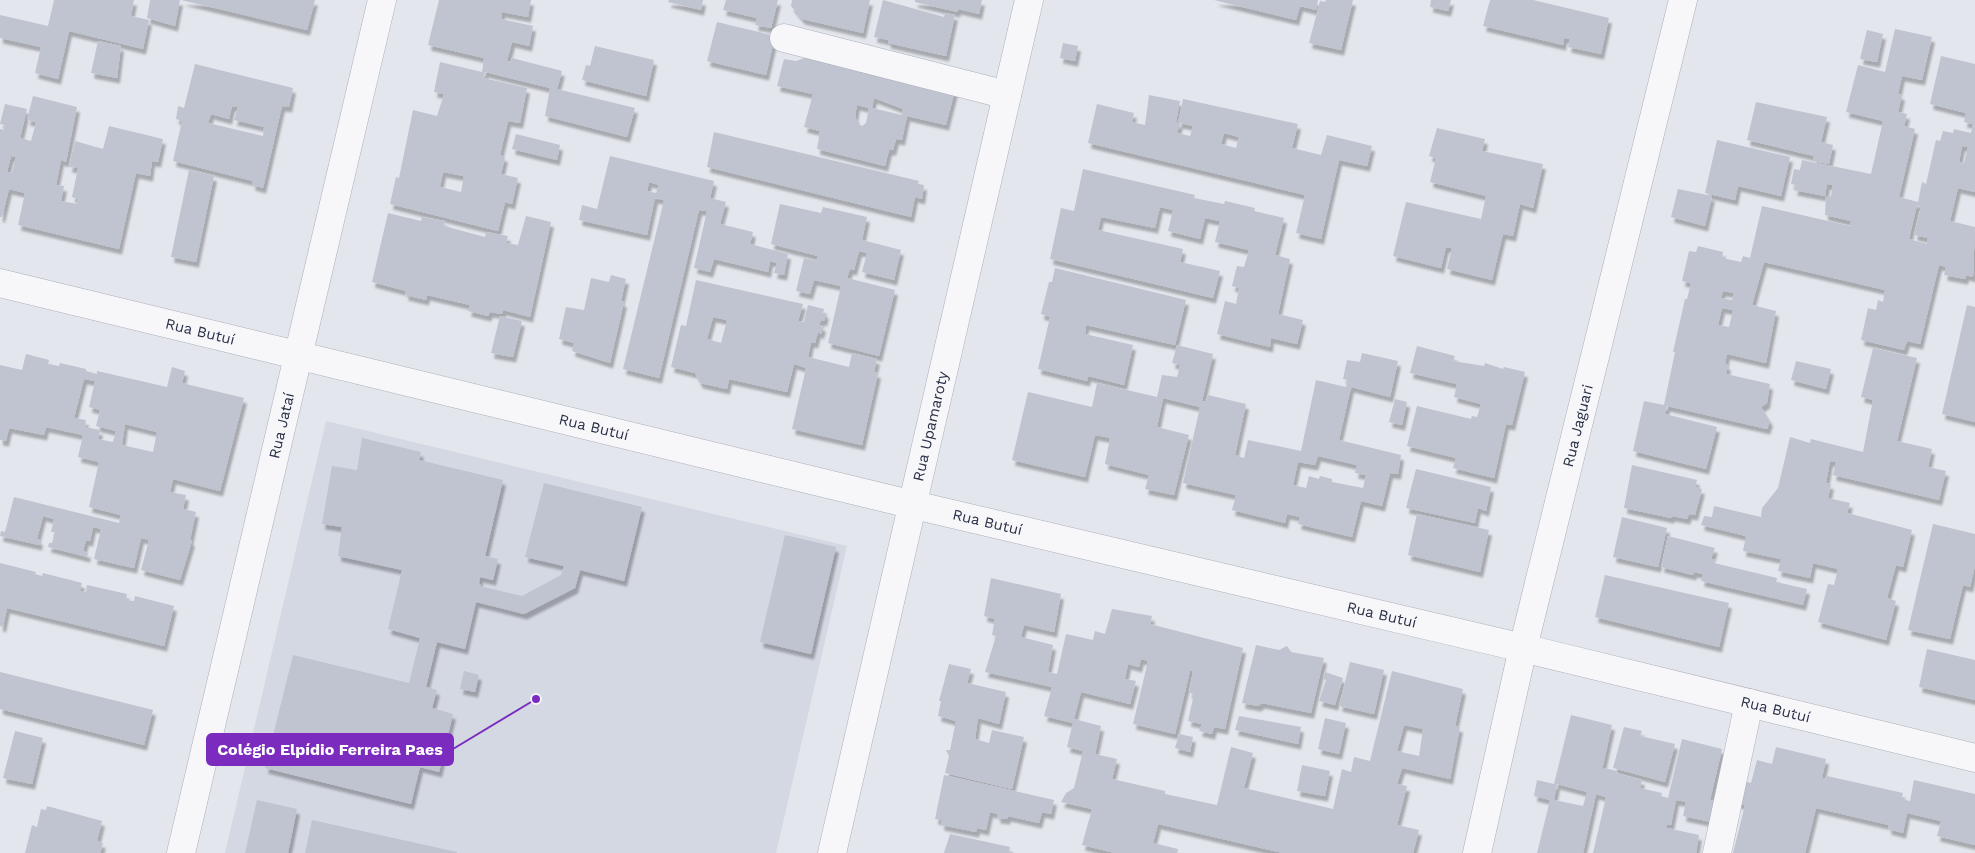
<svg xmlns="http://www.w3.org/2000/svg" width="1975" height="853" font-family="'Work Sans',sans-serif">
<defs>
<filter id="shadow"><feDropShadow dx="3" dy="5.5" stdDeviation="1" flood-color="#0004"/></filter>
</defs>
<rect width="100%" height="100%" fill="#e3e6ec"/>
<polygon fill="#d4d8e2" points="326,421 847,546 776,853 225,853"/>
<g fill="#c0c3d0" fill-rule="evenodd" filter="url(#shadow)">
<polygon points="54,0 134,0 131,16 149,20 143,49 69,31 58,79 35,73 41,47 0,38 0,15 48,26"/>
<polygon points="150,0 180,0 175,26 147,18"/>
<polygon points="181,0 315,0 307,30"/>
<path d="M439 0H531L528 17 502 12 501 19 533 26 529 46 512 42 507 61 511 62 512 58 562 71 557 89 635 108 627 137 545 116 550 88 485 72 483 78 527 88 520 123 508 121 500 155 505 157 501 174 518 178 512 204 505 202 498 231 390 204 396 177 399 178 413 110 437 116 444 94 434 92 440 62 482 72 484 58 428 45ZM443 172 464 176 461 192 440 187Z"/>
<polygon points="669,0 703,0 701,10 668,2"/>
<polygon points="726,0 778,0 771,28 755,25 757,18 723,10"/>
<polygon points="792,0 870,0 863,33 802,19 791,6"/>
<polygon points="883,0 944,17 945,13 955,15 946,56 888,43 888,40 874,37"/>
<polygon points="915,0 982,0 979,14 958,9 957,12 915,2"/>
<polygon points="1214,0 1318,0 1316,10 1300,6 1296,20"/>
<polygon points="1326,0 1353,0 1341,50 1309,43 1320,1 1325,2"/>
<polygon points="1431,0 1451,0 1448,11 1430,7"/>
<polygon points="1490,0 1533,0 1609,18 1601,54 1568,47 1570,39 1564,38 1563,45 1483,26"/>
<polygon points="717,22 775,36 766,75 707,61"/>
<path d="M1895 29 1932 37 1922 80 1902 76 1898 94 1902 95 1898 112 1907 114 1904 126 1915 129 1899 197 1918 202 1922 182 1926 184 1936 140 1940 141 1943 131 1953 133 1954 129 1971 133 1973 124 1964 122 1966 113 1930 104 1941 56 1975 64V192L1958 188 1950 221 1975 227 1973 277 1966 275 1965 279 1944 275 1946 267 1939 265 1920 344 1907 341 1904 350 1861 340 1868 308 1876 310 1878 300 1883 302 1885 290 1764 262 1752 305 1776 311 1766 363 1727 354 1725 364 1728 365 1726 374 1770 384 1767 403 1761 407 1770 421 1767 429 1667 406 1665 414 1717 427 1706 469 1633 451 1644 401 1664 405 1675 352H1673L1685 299H1687L1691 283 1682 281 1689 251 1696 252 1698 246 1723 252 1722 258 1741 262 1743 256 1750 258 1762 206 1850 226 1851 221 1825 215 1826 196H1831L1833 185 1827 184 1825 196 1794 190 1796 185 1791 184 1794 169 1800 170 1802 160 1871 174 1883 121 1846 112 1858 65 1885 72ZM1962 146 1968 147 1964 163 1959 162ZM1917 205 1921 207 1914 235 1928 238 1927 244 1909 239ZM1723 291 1734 293 1732 300 1721 298ZM1722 308 1733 310 1729 327 1718 325Z"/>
<polygon points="1867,30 1883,34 1877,62 1860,59"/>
<polygon points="98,41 121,46 117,78 91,73"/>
<polygon points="1063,43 1078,46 1075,61 1060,58"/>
<polygon points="595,46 654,60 646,96 582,80 586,65 590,66"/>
<path d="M815 54 955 90 946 125 907 116 902 140 896 139 893 150H889L885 166 817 149 820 131 804 127 813 94 777 86 784 59 796 61ZM874 98 903 109 902 115 872 108ZM857 105 869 108 866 123 862 126 858 124 855 116Z"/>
<path d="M195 64 293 88 289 107 282 106 263 188 252 185 253 181 173 161 182 121 176 119 178 106 184 108ZM232 106 238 107 234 120 264 127 263 136 208 123 211 114 229 119Z"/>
<path d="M1149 95 1180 101 1176 122 1178 123 1183 99 1298 124 1292 148 1321 155 1327 135 1372 146 1367 166 1339 160 1321 239 1296 233 1305 195 1088 143 1097 104 1134 113 1132 122 1145 125ZM1180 123 1193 126 1190 136 1177 133ZM1224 133 1239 137 1236 148 1221 144Z"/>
<path d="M33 96 77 107 66 162 61 160 56 185 64 186 61 201 77 204 78 199 72 197 78 168 69 167 75 141 103 149 109 126 163 139 158 162 152 161 150 176 136 173 119 249 18 225 25 193 9 189 2 217H0V129L4 130 5 125 0 124 5 104 27 109 20 138 31 141 36 122 27 120ZM11 156 16 157 12 173 7 172Z"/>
<polygon points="1756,102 1827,117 1821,142 1833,145 1829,164 1813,161 1814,156 1747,140"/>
<polygon points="1437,128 1485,139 1482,151 1543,164 1533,208 1520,204 1513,236 1503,234 1492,280 1447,269 1452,248 1446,247 1441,268 1393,256 1406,202 1481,219 1486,196 1430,182 1436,158 1429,156"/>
<polygon points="714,132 919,181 918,184 924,185 922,199 915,197 911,217 707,167"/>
<polygon points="516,134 560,145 557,160 512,149"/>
<polygon points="1717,140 1790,157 1781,196 1738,186 1735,200 1705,193"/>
<path d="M610 156 714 181 710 198 726 202 720 224 753 232 750 244 788 254 784 275 774 273 777 263 770 261 768 272 714 259 710 272 694 268 707 211 699 210 659 378 623 369 664 200 655 198 647 235 579 220 582 205 597 209ZM649 182 659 185 656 193 647 191Z"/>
<polygon points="1083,169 1195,195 1194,198 1224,204 1225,201 1255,208 1254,211 1284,218 1275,255 1290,259 1278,314 1303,320 1297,344 1271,338 1270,347 1217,334 1225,301 1236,304 1239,288 1232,286 1237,266 1244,267 1249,250 1215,242 1220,221 1205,218 1200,239 1168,231 1173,210 1160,207 1155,228 1101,217 1098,230 1183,249 1180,262 1220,271 1213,298 1050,259 1061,208 1074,211"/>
<polygon points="189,170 214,176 196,262 171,257"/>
<polygon points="1678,189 1712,196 1705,226 1671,217"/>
<polygon points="780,204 821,213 823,207 867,217 862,240 901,250 894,280 862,272 867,253 859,251 854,270 850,269 847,278 895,290 879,356 828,343 841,286 814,280 810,294 796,291 804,258 817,261 818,256 771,244"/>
<polygon points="388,213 421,221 422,217 445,221 444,226 485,237 486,232 508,236 506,243 518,245 526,216 551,222 530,317 503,310 502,314 490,312 488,316 468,311 470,305 427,295 426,300 405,295 406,291 372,282"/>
<polygon points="1055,268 1186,300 1175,345 1086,325 1085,334 1133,345 1124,385 1088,376 1087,381 1038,369 1050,317 1041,314 1049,282 1052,282"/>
<polygon points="611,275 626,279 621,301 624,302 610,363 572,351 574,343 559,339 566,307 584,310 591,278 609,282"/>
<path d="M696 280 803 304 798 321 804 322 808 305 824 309 823 313H826L824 321 821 320 819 325 823 326 821 334 818 332 815 343 811 342 808 357 849 367 852 353 877 359 874 372 878 373 862 445 792 429 806 368 794 364 787 392 729 379 727 389 700 383 695 373 671 367 681 325 686 326ZM713 317 727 320 721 343 707 339Z"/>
<polygon points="1967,305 1975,307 1975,422 1942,414"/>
<polygon points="500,316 522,321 513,357 491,353"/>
<path d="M1177 345 1213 354 1202 401H1206L1208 395 1246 404 1235 455 1244 458 1248 440 1301 451 1316 380 1346 387 1348 380 1343 379 1347 360 1360 362 1362 353 1398 361 1390 397 1351 387 1339 440 1401 455 1398 474 1390 473 1382 506 1361 501 1352 537 1298 524 1300 517 1287 514 1285 523 1232 510 1236 495 1183 483 1200 407 1163 398 1157 427 1189 435 1174 495 1145 489 1149 475 1105 464 1110 438 1095 435 1085 477 1012 460 1028 392 1092 407 1097 383 1157 397 1162 375 1177 377 1180 365 1172 363ZM1318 456 1357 465 1355 473 1366 475 1363 488 1332 482V479L1320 476 1319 479 1309 476 1306 488 1293 485 1298 462 1315 465Z"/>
<polygon points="1417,346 1455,356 1453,361 1484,366 1485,363 1503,369 1504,367 1525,372 1512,425 1506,424 1494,478 1453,468 1456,458 1407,446 1417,406 1471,419 1472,416 1477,417 1481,404 1454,397 1457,384 1410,373"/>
<polygon points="1873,348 1917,358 1897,441 1932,449 1928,467 1946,471 1939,500 1833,475 1836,462 1830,461 1826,483 1831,484 1828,498 1850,503 1847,513 1912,530 1903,567 1896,565 1887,598 1896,601 1886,640 1818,622 1828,584 1834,585 1838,569 1813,563 1810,578 1778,571 1781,559 1743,551 1746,536 1701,525 1704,516 1712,517 1714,506 1761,517 1762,508 1778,488 1790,437 1810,443 1811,439 1863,452 1873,400 1861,397"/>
<path d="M26 354 49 360 48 364 59 366 60 363 86 369V371L97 374V371L167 387 172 367 185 371 182 383 244 398 220 491 173 479 170 492 186 495 183 509 196 512 190 540 192 541 180 580 141 570 149 540 141 538 134 568 94 559 101 529 93 527 90 541 86 540 83 551 88 553 87 557 48 547 49 543H52L55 532H51L54 519 43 516 37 539 40 540 39 545 0 536 1 531 5 532 14 497 119 523 121 515 89 507 99 462 78 457 83 435 46 427 44 435 9 428 6 441 0 440V365L22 370ZM84 379 95 381 89 407 100 410 96 426 116 431 113 442 98 439 100 430 85 427 86 420 74 418ZM125 424 157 432 153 452 122 445Z"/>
<polygon points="1796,361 1831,369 1826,389 1791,380"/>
<polygon points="1395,399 1407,402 1402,425 1389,422"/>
<polygon points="362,438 421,452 419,460 503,480 485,556 498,559 493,580 480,577 479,584 481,584 480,586 522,596 561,575 564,566 525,557 544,483 642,507 624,581 580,570 575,588 524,614 476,602 465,649 437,642 426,687 437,690 432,708 453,714 439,772 420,767 411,804 265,768 293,655 409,683 420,638 388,629 402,570 338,556 342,527 322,524 332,466 357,470"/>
<polygon points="1632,465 1697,480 1695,487 1702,489 1695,515 1689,514 1687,519 1672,516 1671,518 1624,508"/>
<polygon points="1416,469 1491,487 1486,511 1478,508 1475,523 1406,508"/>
<polygon points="1417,514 1489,530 1480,572 1408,555"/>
<polygon points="1622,517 1667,528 1658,567 1613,557"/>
<polygon points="1933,524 1975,534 1975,566 1970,587 1963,585 1950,639 1908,630"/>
<polygon points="785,535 836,547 811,654 760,642"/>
<polygon points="1668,536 1715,548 1711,559 1715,560 1714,563 1777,578 1776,582 1807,589 1803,605 1701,581 1703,574 1694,572 1693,575 1661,567"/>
<polygon points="0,563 36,572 35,574 42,576 43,573 82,583 80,591 86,592 87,585 127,594 126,600 134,601 135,596 174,606 164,646 7,608 3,627 0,626"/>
<polygon points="1605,575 1729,603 1719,647 1595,617"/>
<path d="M991 578 1061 594 1054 632 1024 625 1021 637 1053 645 1048 672 1057 674 1066 634 1093 640 1095 631 1105 634 1112 609 1152 616 1150 624 1243 648 1225 729 1214 727 1212 734 1199 731 1202 724 1188 721 1194 694 1189 693 1193 671H1190L1175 734 1133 724 1148 661 1141 659 1139 667 1128 664 1125 679 1136 681 1130 704 1081 692 1074 719 1101 726 1095 754 1117 759 1112 779 1165 791V794L1217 805 1231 747 1253 753 1244 788 1333 809 1342 769 1351 772 1354 757 1370 761 1392 671 1463 689 1455 726 1460 727 1450 779 1402 768 1397 784 1407 786 1397 825 1419 830 1413 853H1283L1158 824 1153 843 1178 849 1177 853H1115L1082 845 1092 809 1061 802 1066 793 1074 788 1083 751 1067 747 1073 723 1044 716 1052 687 985 672 996 636 992 635 995 619 984 616ZM1404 725 1423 729 1419 756 1397 751Z"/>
<polygon points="1256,645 1279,650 1287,646 1291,652 1324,658 1311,713 1262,703 1258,706 1242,703"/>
<polygon points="1927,649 1975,660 1975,700 1919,687"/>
<polygon points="1350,662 1384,670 1374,714 1339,706"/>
<polygon points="949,664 971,669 967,683 1006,692 999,724 978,718 975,739 989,743 992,730 1024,737 1012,789 945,773 949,756 946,750 950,750 956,721 938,716 941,701 939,701"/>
<polygon points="464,671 479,675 475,692 460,689"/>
<polygon points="0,672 153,710 144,745 0,709"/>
<polygon points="1325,672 1343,678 1335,705 1319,701 1326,680 1323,679"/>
<path d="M1571 715 1612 725 1602 770 1605 768 1617 771 1616 773 1642 780 1640 788 1662 793 1661 796 1668 798 1682 739 1722 749 1710 800 1721 802 1716 823 1683 816 1686 802 1676 800 1671 825H1667V828L1699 835 1696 853H1593L1606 797 1596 794 1583 853H1537L1550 800 1534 796 1537 780 1554 784ZM1557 784 1587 792 1583 806 1554 800Z"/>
<polygon points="1239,716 1301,727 1298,744 1235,730"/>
<polygon points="1325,718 1346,723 1339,754 1318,749"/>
<polygon points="1624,727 1642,731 1640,736 1675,744 1665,782 1613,768"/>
<polygon points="15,731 43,738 32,784 3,778"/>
<polygon points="1179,734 1193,737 1190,752 1175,748"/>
<polygon points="1776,747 1826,759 1822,778 1826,779 1827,776 1903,793 1901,799 1910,801 1914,780 1975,794 1975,845 1937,836 1941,821 1907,813 1903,833 1888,829 1889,825 1816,808 1805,853 1733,853 1745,805 1733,802 1738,779 1751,783 1757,760 1772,764"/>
<polygon points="1302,765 1330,771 1325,796 1297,791"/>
<polygon points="944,775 1054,800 1051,814 1042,812 1039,823 1008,816 1007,819 997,818 998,814 990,812 986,830 977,828 976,832 941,825 942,820 935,819"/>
<polygon points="257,800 297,809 288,853 245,853"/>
<polygon points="47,806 102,821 97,841 103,843 100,853 25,853 32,825 37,827 41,809 46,810"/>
<polygon points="312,820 457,852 457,853 305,853"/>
<polygon points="950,834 1010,847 1009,853 944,853"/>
</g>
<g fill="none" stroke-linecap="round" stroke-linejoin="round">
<g stroke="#abafba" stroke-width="29">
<g id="minor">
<polyline points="784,38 1007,95"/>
<path id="s1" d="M0 283 914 505 1523 648 1975 758"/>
<path id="s2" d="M181 853 382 0"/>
<path id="s3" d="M832 853 1029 0"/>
<path id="s4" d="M1477 853 1523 648 1683 0"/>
<polyline points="1717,853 1749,703"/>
</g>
</g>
<use href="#minor" stroke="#f7f7fa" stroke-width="28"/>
</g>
<g text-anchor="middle" stroke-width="5" stroke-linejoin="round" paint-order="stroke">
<g font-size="15" fill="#292f46" stroke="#f4f5f9">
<text dy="5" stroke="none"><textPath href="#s1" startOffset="206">Rua Butuí</textPath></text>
<text dy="5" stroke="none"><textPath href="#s4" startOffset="439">Rua Jaguari</textPath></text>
<text dy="5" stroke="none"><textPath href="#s2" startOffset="439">Rua Jataí</textPath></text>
<text dy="5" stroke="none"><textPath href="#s1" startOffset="611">Rua Butuí</textPath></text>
<text dy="5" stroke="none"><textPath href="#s3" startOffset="438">Rua Upamaroty</textPath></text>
<text dy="5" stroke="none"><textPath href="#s1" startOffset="1016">Rua Butuí</textPath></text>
<text dy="5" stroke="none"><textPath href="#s1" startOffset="1421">Rua Butuí</textPath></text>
<text dy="5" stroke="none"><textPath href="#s1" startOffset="1826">Rua Butuí</textPath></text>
</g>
</g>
<path fill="none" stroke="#7b2cbf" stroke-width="2" d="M536 699L453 749"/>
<circle fill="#7b2cbf" stroke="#f4f5f9" stroke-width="2" cx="536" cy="699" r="5"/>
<rect fill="#7b2cbf" stroke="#7b2cbf" stroke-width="2" x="207" y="734" width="246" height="31" rx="5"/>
<g font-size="16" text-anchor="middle" font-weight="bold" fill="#fff">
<text x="330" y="755">Colégio Elpídio Ferreira Paes</text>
</g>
</svg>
